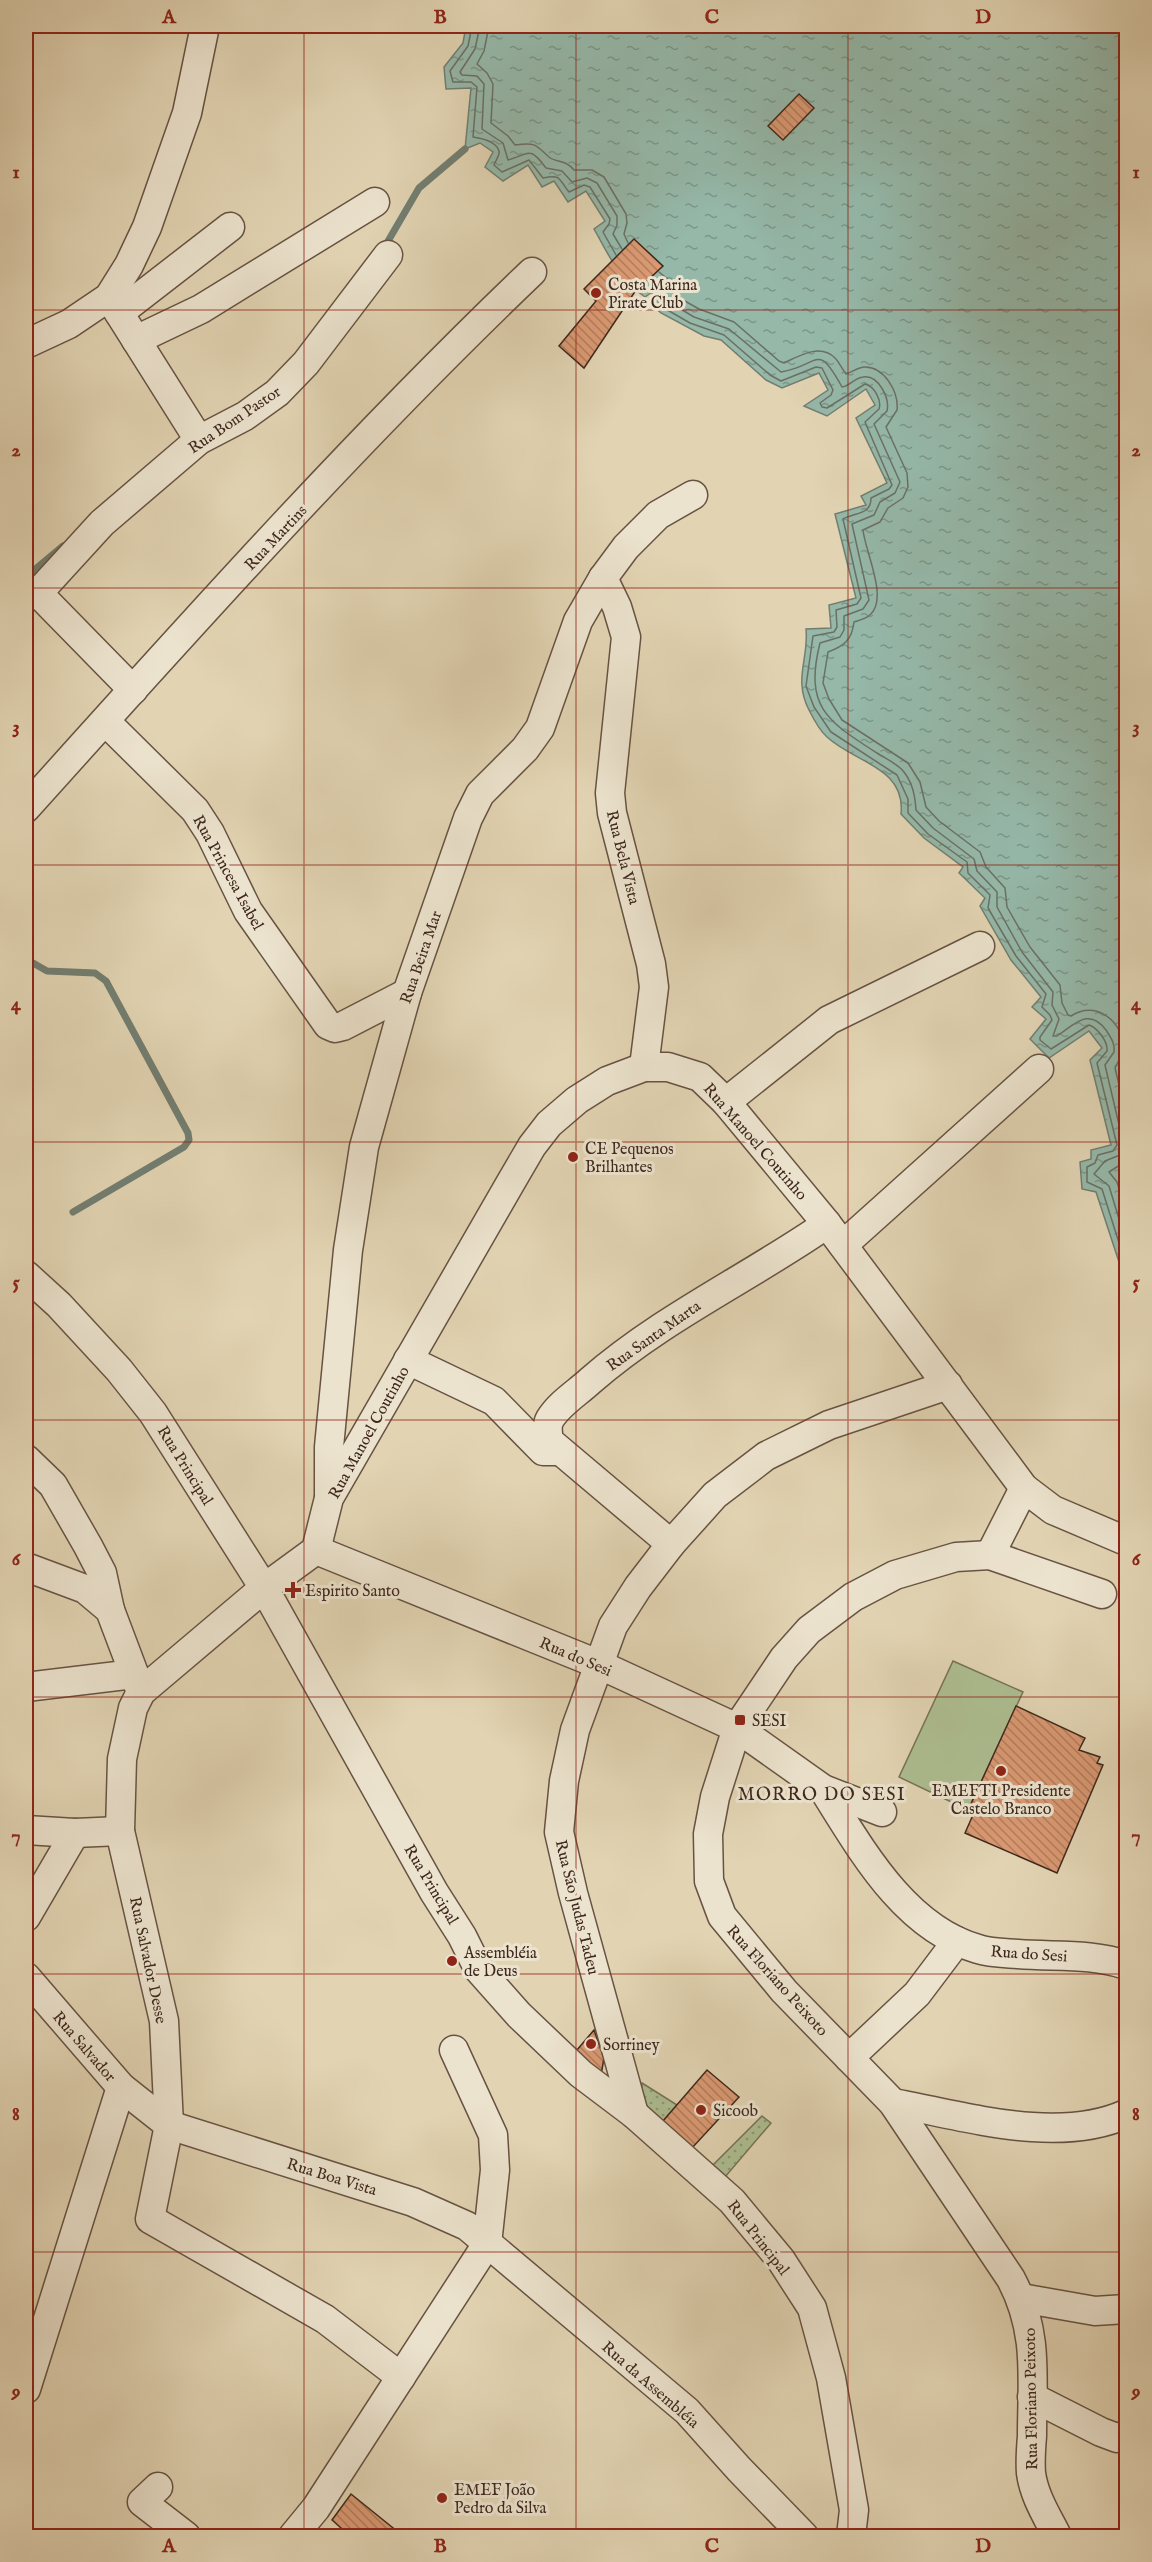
<svg xmlns="http://www.w3.org/2000/svg" width="1152" height="2562" font-family="'IM FELL English',serif">
<defs>
<pattern id="grass-dots" width="8" height="8" patternUnits="userSpaceOnUse" patternTransform="scale(1.5)"><rect width="8" height="8" fill="#adbe91"/><path d="M2 2h.1M6 6h.1" fill="none" stroke="#8e9a76" stroke-width="1.8" stroke-linecap="round"/></pattern>
<pattern id="water-ripples" width="26" height="14" patternUnits="userSpaceOnUse" patternTransform="scale(1.5)"><rect width="26" height="14" fill="#95b8a9"/><path d="M2 4q2-2 4 0t4 0M15 11q2-2 4 0t4 0" fill="none" stroke="#7b9689"/></pattern>
<pattern id="building-back-hatch" width="6" height="6" patternUnits="userSpaceOnUse" patternTransform="scale(1.5)"><rect width="6" height="6" fill="#da9972"/><path d="M-1 5l2 2M0 0l6 6M5-1l2 2" fill="none" stroke="#b27d5d"/></pattern>
</defs>
<rect width="100%" height="100%" fill="#e2d4b3"/>
<filter id="stains"><feTurbulence type="fractalNoise" baseFrequency=".00333" numOctaves="4"/><feColorMatrix values="0 0 0 0 .2 0 0 0 0 .09 0 0 0 0 .02 0 0 0 .5 -.17"/></filter>
<radialGradient id="worn" r=".72"><stop offset=".6" stop-color="#630" stop-opacity="0"/><stop offset="1" stop-color="#630" stop-opacity=".3"/></radialGradient>
<g fill="url(#grass-dots)" stroke="#767358" stroke-width="1.5">
<polygon points="642,2083 677,2105 663,2121 641,2101"/>
<polygon points="762,2116 771,2123 725,2177 712,2166"/>
</g>
<polygon fill="#adbe91" stroke="#767358" stroke-width="1.5" points="953,1661 1023,1692 968,1810 899,1777"/>
<path fill="url(#water-ripples)" stroke="#727e71" stroke-width="1.5" d="M466 26H1126V1276L1120 1265 1096 1192 1082 1189 1080 1162 1091 1159V1150L1111 1145 1090 1060 1102 1048 1089 1031 1049 1058 1030 1039 1046 1019 1032 1007 1041 997 1011 960 980 906 985 898 959 873 963 867 924 838 901 814C906 767 855 763 827 737 820 731 813 718 809 710 793 679 809 659 806 629L831 628 829 605 856 598 835 514 866 505 861 496 887 483 856 418 875 405 866 389 827 416 804 406 828 390 819 373 782 388 766 380 721 340 704 336 661 313 654 307 652 292 645 297C618 278 610 257 594 229L605 221 586 191 568 202 554 181 542 187 528 165 503 181 485 167 493 152 480 143 465 149 471 88 446 89 444 67 463 43Z"/>
<g fill="none" stroke-linecap="round" stroke-linejoin="round">
<g stroke="#6a7064" stroke-width="1.5">
<path d="M472 26 468 46 450 71 453 82H471L477 87 473 137C480 138 496 141 499 151 500 156 495 161 494 165L502 172 529 160 543 178C562 174 558 179 569 192L584 185 590 187 610 219 609 224 603 232 616 255"/>
<path d="M480 26 475 49 460 72 462 75 477 76 484 84 482 129 503 143 508 160C530 154 529 145 546 168L562 171 572 182 587 178 597 183 617 216V225L613 234 622 249"/>
<path d="M489 26 484 51 477 64 487 73 493 84 491 123 508 136 515 145C535 142 535 144 549 157 556 163 565 159 574 170H592L604 177 626 214 627 223 624 234 628 243"/>
<path d="M659 272 669 280 676 296 699 309 734 322 779 361 784 363C799 356 820 343 835 358 839 362 842 369 846 374 852 372 857 368 864 367 884 366 899 392 897 410L886 427 907 473 908 487 903 498 888 508 880 522 863 530C865 551 888 597 871 614 866 619 860 620 854 622 852 640 844 646 828 652L823 683 829 699 842 720 908 763 920 782 926 807 939 821 980 852 986 867 1005 888 1007 907 1030 947 1060 985 1062 1003 1068 1015 1071 1016C1097 999 1124 1023 1124 1050L1115 1068 1126 1114"/>
<path d="M651 279 662 285 669 302 694 317 729 329 781 372C820 366 816 340 842 387 849 386 855 378 863 377 878 374 890 398 887 411L874 424 900 482 895 493 880 502 874 515 852 524 869 600 863 609 844 616V630L840 637 820 643C804 707 827 721 877 753 886 759 898 764 904 772 913 784 915 796 916 810L933 828 974 859 977 871 997 892V907L1022 952 1053 992 1052 1005 1059 1019 1053 1036H1057C1075 1024 1089 1007 1106 1030 1111 1038 1115 1043 1114 1052L1105 1065 1124 1146 1120 1155 1105 1161 1094 1174 1109 1186 1126 1242"/>
<path d="M642 288H655L659 304 664 308 690 323 724 335 770 375 781 381 816 367 822 368 833 390 831 395 820 403 822 407 827 408 865 384C874 386 882 400 879 409L865 422 892 485 889 489 871 498C871 515 856 512 843 519L861 598 857 604 836 610 837 627 834 632 813 636 806 686 814 707 831 732 897 775 908 799V813L928 834 967 862 968 873 990 895 988 908 1016 956 1046 994 1042 1007 1050 1015 1052 1020 1040 1037V1040L1051 1049 1089 1025C1098 1028 1108 1042 1107 1051L1097 1063 1117 1145 1113 1151 1098 1155 1095 1163 1087 1167V1182L1102 1189 1126 1265"/>
<polyline points="1126,1161 1109,1172 1117,1182 1126,1212"/>
</g>
<g stroke="#727e71" stroke-width="7">
<polyline points="384,248 419,188 465,149"/>
<polyline points="26,577 63,546"/>
<polyline points="26,959 47,971 95,973 106,981 188,1133 189,1140 184,1147 73,1212"/>
</g>
</g>
<g fill="url(#building-back-hatch)" stroke="#3e281e" stroke-width="1.5">
<polygon points="799,94 814,108 783,140 768,126"/>
<polygon points="634,239 663,266 634,293 584,368 559,346 596,301 584,289"/>
<polygon points="1016,1706 1085,1738 1079,1750 1100,1757 1097,1763 1103,1765 1057,1873 965,1833 976,1808 970,1806"/>
<polygon points="594,2030 604,2058 600,2081 571,2057"/>
<polygon points="707,2070 739,2097 692,2148 663,2121"/>
<polygon points="351,2494 403,2536 350,2536 332,2520"/>
</g>
<g fill="none" stroke-linecap="round" stroke-linejoin="round">
<g stroke="#675343" stroke-width="31">
<g id="minor">
<polyline points="109,297 199,440"/>
<polyline points="119,313 230,227"/>
<polyline points="136,340 201,309 375,202"/>
<polyline points="26,344 69,324 109,297 129,265 147,227 187,113 205,26"/>
<polyline points="603,578 617,607 626,637 610,793 612,813 651,964 654,987 644,1067"/>
<polyline points="26,590 38,593 133,690"/>
<polyline points="38,593 102,523 199,440 245,416 277,393 306,363 388,255"/>
<polyline points="105,721 195,810 210,833 248,911 328,1025 335,1028 343,1026 407,993"/>
<path d="M26 808C190 626 354 442 532 272"/>
<polyline points="726,1102 829,1020 980,946"/>
<polyline points="843,1245 1039,1069"/>
<polyline points="26,1275 59,1305 119,1370 153,1413 264,1588 434,1892 462,1936 479,1970 519,2015 581,2074 634,2114 732,2201 781,2260 812,2308 831,2378 854,2510 851,2536"/>
<polyline points="408,1360 494,1401 543,1451 558,1451"/>
<polyline points="26,1459 53,1485 88,1546 102,1573 110,1610"/>
<polyline points="329,1495 329,1447 348,1250 364,1147 407,993 468,818 480,794 525,749 540,728 578,621 603,578 626,547 658,515 693,495"/>
<path d="M671 1544 549 1441C548 1434 546 1426 550 1419 559 1404 577 1393 590 1381 662 1318 749 1278 827 1224"/>
<polyline points="316,1550 598,1664 737,1728 823,1789 882,1812"/>
<polyline points="990,1555 1024,1488"/>
<polyline points="26,1567 85,1589 110,1610 141,1692"/>
<polyline points="26,1687 134,1674"/>
<path d="M823 1789C861 1849 904 1928 978 1949 990 1953 1005 1953 1018 1954 1054 1957 1092 1953 1126 1965"/>
<polyline points="26,1830 75,1833 120,1831"/>
<polyline points="26,1917 75,1833"/>
<polyline points="26,1977 121,2087 169,2125 413,2202 467,2226 687,2411 739,2469 804,2536"/>
<polyline points="849,2058 917,1994 957,1941"/>
<path d="M893 2103C965 2116 1057 2145 1126 2114"/>
<polyline points="634,2114 573,1893 559,1832 564,1781 575,1730 613,1626 638,1587 671,1544 715,1495 766,1456 829,1425 948,1385"/>
<polyline points="1021,2298 1095,2311 1126,2309"/>
<polyline points="401,2377 325,2319 150,2219 169,2125 164,2021 120,1831 122,1759 133,1708 141,1692 264,1588 316,1550 329,1498 511,1182 532,1146 549,1124 577,1100 607,1081 644,1067 668,1067 700,1077 726,1102 827,1224 1024,1488 1053,1510 1126,1541"/>
<polyline points="26,2389 121,2087"/>
<polyline points="1032,2397 1101,2432 1117,2438 1126,2435"/>
<polyline points="158,2487 142,2502 186,2536"/>
<polyline points="293,2536 316,2508 487,2244 495,2170 493,2135 454,2050"/>
<path d="M1057 2536C1047 2516 1034 2496 1031 2473 1030 2461 1031 2448 1032 2436 1032 2378 1039 2332 1011 2279L893 2103 784 1991 722 1916 709 1881 708 1834 715 1797 737 1728 784 1658 809 1630 853 1597 895 1575 956 1557 990 1555 1102 1594"/>
</g>
</g>
<use href="#minor" stroke="#ece3ce" stroke-width="28"/>
</g>
<path fill="none" stroke="#8f2418" stroke-width="1.5" stroke-opacity="0.55" d="M304 26V2536M576 26V2536M848 26V2536M26 310H1126M26 588H1126M26 865H1126M26 1142H1126M26 1420H1126M26 1697H1126M26 1974H1126M26 2252H1126"/>
<g fill="#8f2418" stroke="#ece3ce" stroke-width="2">
<circle cx="596" cy="293" r="6"/>
<circle cx="573" cy="1157" r="6"/>
<path d="M290 1581h6v6h6v6h-6v6h-6v-6h-6v-6h6z"/>
<rect x="734" y="1714" width="12" height="12" rx="3"/>
<circle cx="1001" cy="1771" r="6"/>
<circle cx="452" cy="1961" r="6"/>
<circle cx="591" cy="2044" r="6"/>
<circle cx="701" cy="2110" r="6"/>
<circle cx="442" cy="2498" r="6"/>
</g>
<g text-anchor="middle" stroke-width="6" stroke-linejoin="round" paint-order="stroke">
<g font-size="16" fill="#3e281e" stroke="#ece3ce" text-anchor="start">
<text x="608" y="290">Costa Marina<tspan x="608" dy="18">Pirate Club</tspan></text>
<text x="585" y="1154">CE Pequenos<tspan x="585" dy="18">Brilhantes</tspan></text>
<text x="305" y="1596">Espirito Santo</text>
<text x="752" y="1726">SESI</text>
<text x="1001" y="1796" text-anchor="middle">EMEFTI Presidente<tspan x="1001" dy="18">Castelo Branco</tspan></text>
<text x="464" y="1958">Assembléia<tspan x="464" dy="18">de Deus</tspan></text>
<text x="603" y="2050">Sorriney</text>
<text x="713" y="2116">Sicoob</text>
<text x="454" y="2495">EMEF João<tspan x="454" dy="18">Pedro da Silva</tspan></text>
</g>
<g font-size="16" fill="#3e281e" stroke="#ece3ce">
<text transform="translate(234 419) rotate(-34)" y="6">Rua Bom Pastor</text>
<text transform="translate(275 537) rotate(-47)" y="6">Rua Martins</text>
<text transform="translate(624 857) rotate(76)" y="6">Rua Bela Vista</text>
<text transform="translate(229 872) rotate(61)" y="6">Rua Princesa Isabel</text>
<text transform="translate(420 957) rotate(-71)" y="6">Rua Beira Mar</text>
<text transform="translate(756 1141) rotate(49)" y="6">Rua Manoel Coutinho</text>
<text transform="translate(653 1335) rotate(-35)" y="6">Rua Santa Marta</text>
<text transform="translate(368 1432) rotate(-61)" y="6">Rua Manoel Coutinho</text>
<text transform="translate(186 1465) rotate(58)" y="6">Rua Principal</text>
<text transform="translate(576 1656) rotate(23)" y="6">Rua do Sesi</text>
<text transform="translate(432 1884) rotate(59)" y="6">Rua Principal</text>
<text transform="translate(578 1907) rotate(76)" y="6">Rua São Judas Tadeu</text>
<text transform="translate(1029 1953) rotate(4)" y="6">Rua do Sesi</text>
<text transform="translate(149 1960) rotate(78)" y="6">Rua Salvador Desse</text>
<text transform="translate(778 1980) rotate(48)" y="6">Rua Floriano Peixoto</text>
<text transform="translate(85 2046) rotate(49)" y="6">Rua Salvador</text>
<text transform="translate(332 2176) rotate(17)" y="6">Rua Boa Vista</text>
<text transform="translate(759 2237) rotate(52)" y="6">Rua Principal</text>
<text transform="translate(651 2384) rotate(41)" y="6">Rua da Assembléia</text>
<text transform="translate(1030 2399) rotate(-91)" y="6">Rua Floriano Peixoto</text>
</g>
<g font-size="18" letter-spacing="1.5" fill="#3e281e" stroke="#ece3ce">
<text x="822" y="1800">MORRO DO SESI</text>
</g>
</g>
<rect width="1152" height="2562" fill="none" stroke="#e2d4b3" stroke-width="66"/>
<rect x="33" y="33" width="1086" height="2496" fill="none" stroke="#8f2418" stroke-width="2"/>
<g font-size="20" text-anchor="middle" font-weight="bold" fill="#8f2418">
<text x="169" y="23">A</text>
<text x="440" y="23">B</text>
<text x="712" y="23">C</text>
<text x="983" y="23">D</text>
<text x="16" y="178">1</text>
<text x="1136" y="178">1</text>
<text x="16" y="456">2</text>
<text x="1136" y="456">2</text>
<text x="16" y="733">3</text>
<text x="1136" y="733">3</text>
<text x="16" y="1010">4</text>
<text x="1136" y="1010">4</text>
<text x="16" y="1288">5</text>
<text x="1136" y="1288">5</text>
<text x="16" y="1565">6</text>
<text x="1136" y="1565">6</text>
<text x="16" y="1842">7</text>
<text x="1136" y="1842">7</text>
<text x="16" y="2120">8</text>
<text x="1136" y="2120">8</text>
<text x="16" y="2397">9</text>
<text x="1136" y="2397">9</text>
<text x="169" y="2552">A</text>
<text x="440" y="2552">B</text>
<text x="712" y="2552">C</text>
<text x="983" y="2552">D</text>
</g>
<rect width="100%" height="100%" filter="url(#stains)"/>
<rect width="100%" height="100%" fill="url(#worn)"/>
</svg>
